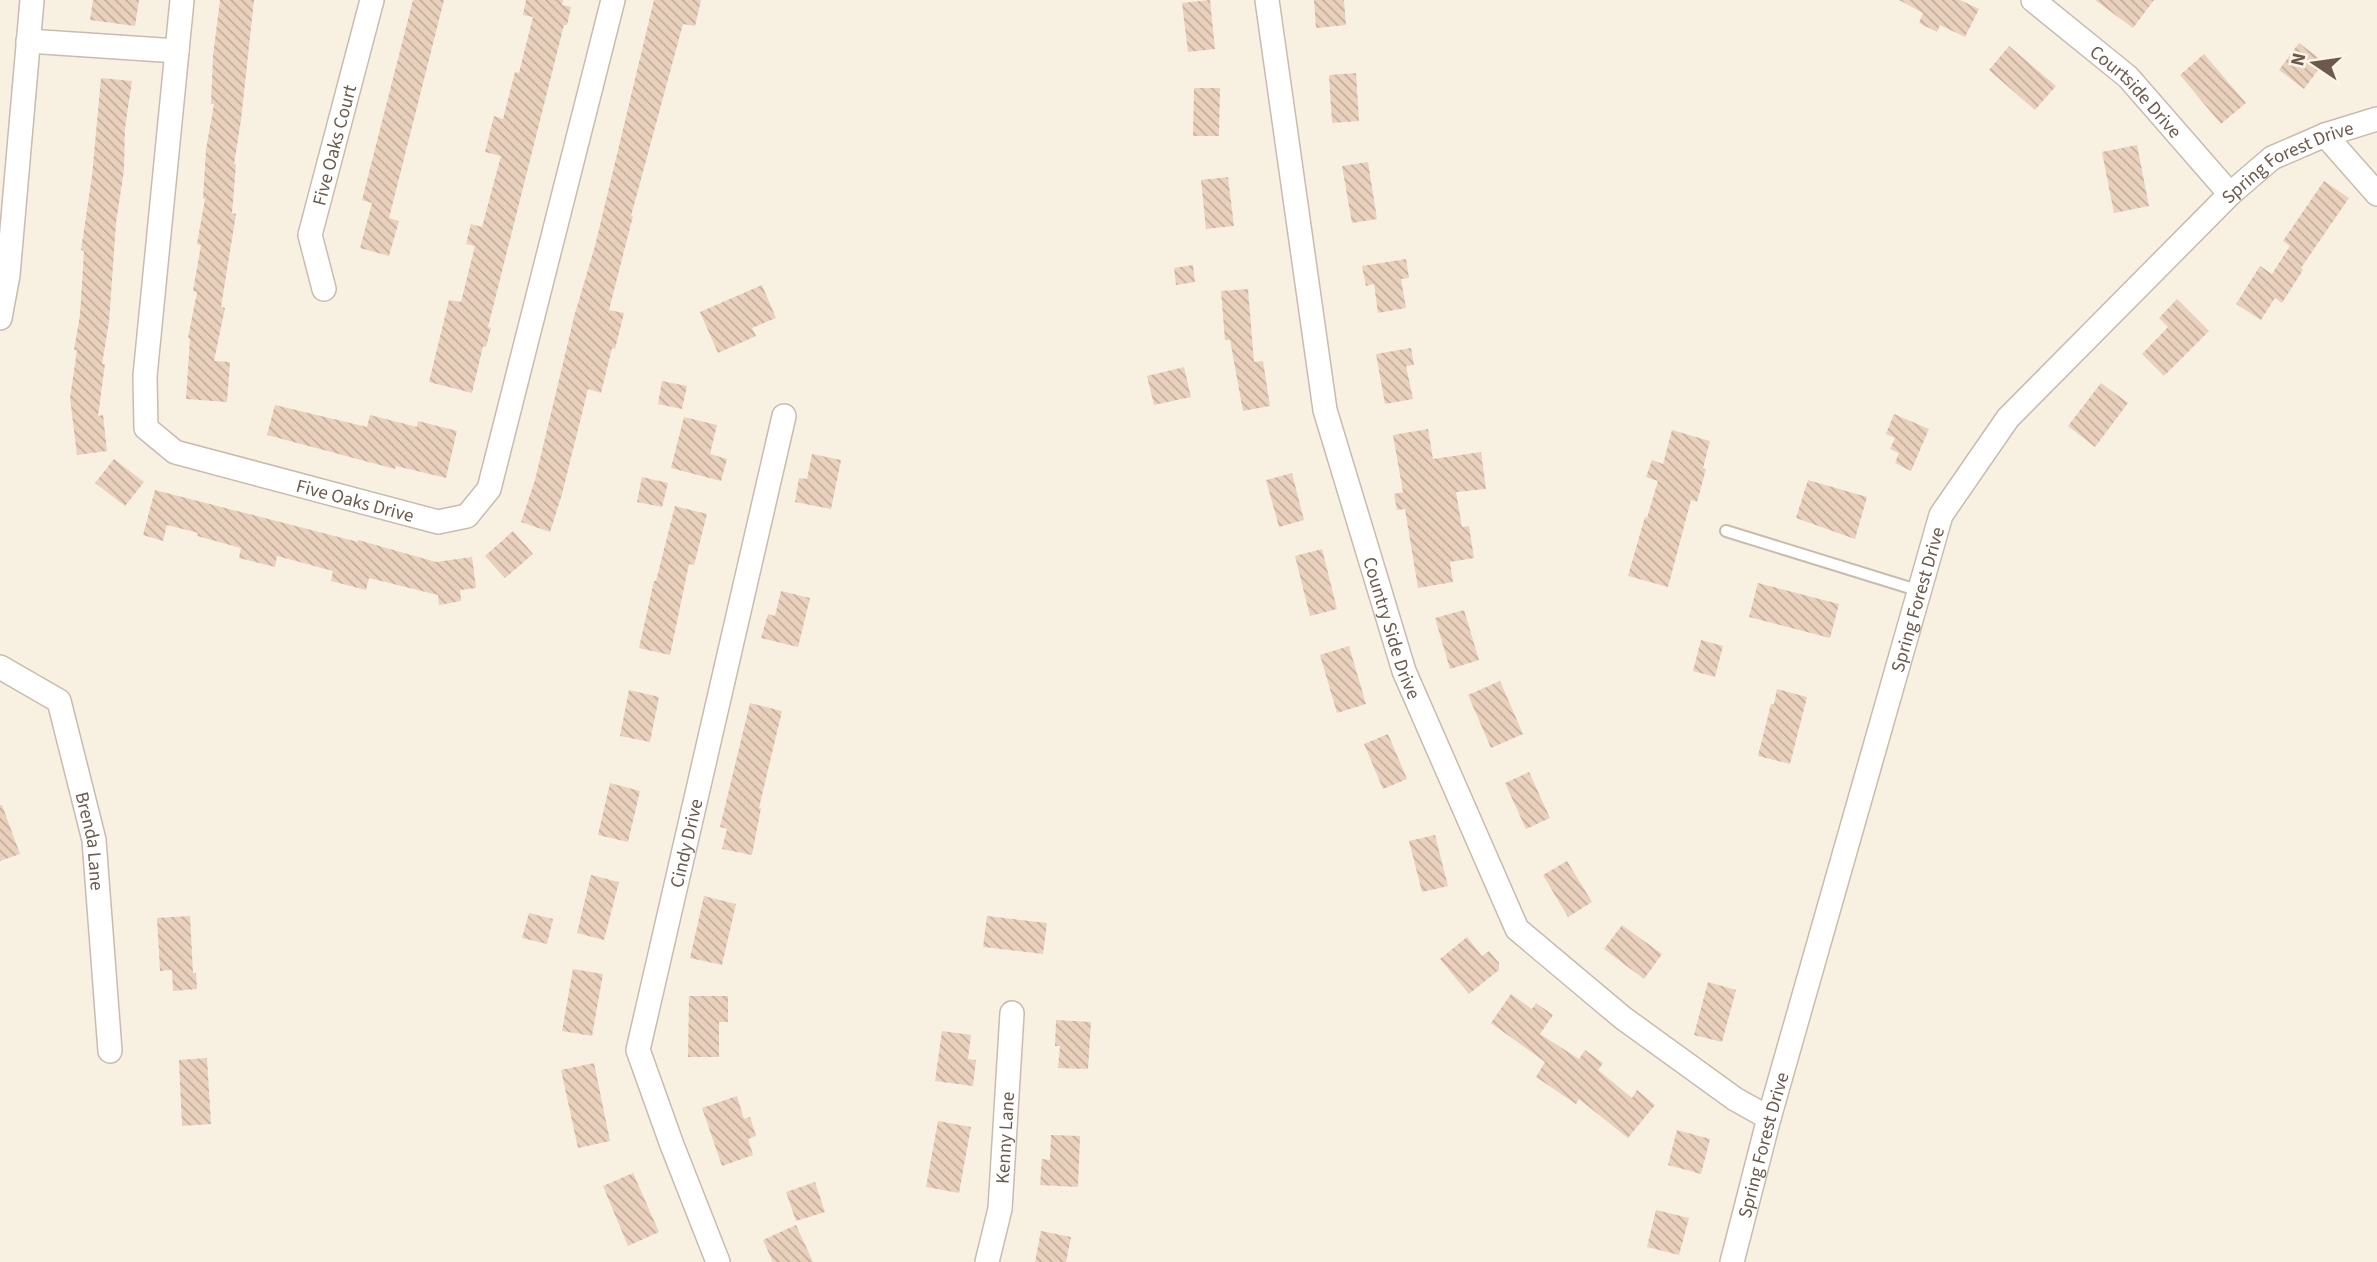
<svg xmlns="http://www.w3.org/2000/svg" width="2377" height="1262" font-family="'Source Sans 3',sans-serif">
<defs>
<pattern id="building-back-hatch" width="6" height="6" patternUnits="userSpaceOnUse" patternTransform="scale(1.75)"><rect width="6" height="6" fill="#ead1bd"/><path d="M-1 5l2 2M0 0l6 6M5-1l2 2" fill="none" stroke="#c2ad9c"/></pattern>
</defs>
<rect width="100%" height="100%" fill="#f8f1e2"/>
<g fill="url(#building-back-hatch)">
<polygon points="93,0 139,0 135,26 90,20"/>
<polygon points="220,0 254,0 241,120 234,164 236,164 232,213 236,214 221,307 225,308 214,361 230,362 227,402 186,399 190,339 188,338 197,292 193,291 201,245 197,244 205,199 203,198 206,150 214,104 211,104 213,56"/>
<polygon points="413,0 444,0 389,218 399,221 389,256 360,248 372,203 362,200"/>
<polygon points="526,0 563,0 562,5 571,7 567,25 564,25 488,327 491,328 486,347 483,346 472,393 429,382 449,300 461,302 475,246 466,244 471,224 482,227 501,156 485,152 494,116 503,119 515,72 519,73 533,17 523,15"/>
<polygon points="654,0 701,0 695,26 683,24 631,216 633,216 609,310 624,313 615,349 612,348 601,393 588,389 562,494 550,532 521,522 535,480 574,317 595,246"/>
<polygon points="1210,0 1215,49 1188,52 1182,3"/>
<polygon points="1314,0 1344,0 1346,25 1316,28"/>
<polygon points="1899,0 1960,0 1979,9 1965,37 1940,25 1937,32 1919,23 1923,13"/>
<polygon points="2095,0 2154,0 2133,28"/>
<polygon points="2299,43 2324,62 2304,89 2279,70"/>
<polygon points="2009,46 2056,86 2035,110 1989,70"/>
<polygon points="2204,54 2246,103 2221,124 2180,75"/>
<polygon points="1356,73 1359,121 1332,123 1329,75"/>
<polygon points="101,78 132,81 125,128 124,170 116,223 109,322 102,364 105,364 98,416 103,415 107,451 77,455 70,398 77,350 74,350 80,315 84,251 81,250 92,176"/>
<polygon points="1194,88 1220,88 1219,136 1193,136"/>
<polygon points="2137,145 2149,206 2114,213 2102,152"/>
<polygon points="1368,162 1377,219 1352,223 1342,166"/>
<polygon points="1228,177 1234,226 1206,229 1201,180"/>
<polygon points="2324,181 2349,198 2301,268 2303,270 2282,303 2275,298 2261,320 2236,304 2260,266 2272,274 2290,246 2283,241"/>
<polygon points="1406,259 1409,278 1401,279 1406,308 1378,313 1374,284 1366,286 1362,266"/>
<polygon points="1193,265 1195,282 1176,285 1174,268"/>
<polygon points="762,285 776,318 752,328 756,336 718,353 700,312"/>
<polygon points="1248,289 1254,362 1263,361 1270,406 1243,411 1230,340 1225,340 1221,291"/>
<polygon points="2177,299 2209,331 2164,376 2142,354 2168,327 2159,318"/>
<polygon points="1411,348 1414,365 1406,366 1413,399 1385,404 1376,354"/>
<polygon points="1184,367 1191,397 1154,405 1147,376"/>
<polygon points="662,381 687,386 682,409 658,404"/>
<polygon points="2101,383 2128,403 2095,447 2068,426"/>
<polygon points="275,405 367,427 370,415 417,427 418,421 457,431 446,478 396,466 395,469 267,435"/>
<polygon points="1894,414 1929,429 1911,471 1895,463 1899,453 1890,449 1895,438 1886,434"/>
<polygon points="684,417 717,425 710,454 727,459 721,481 671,468"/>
<polygon points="1428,429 1433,459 1481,452 1486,489 1456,492 1462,527 1469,526 1474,558 1450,562 1453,582 1418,588 1405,509 1397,510 1394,494 1403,492 1393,435"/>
<polygon points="1672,430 1710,441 1703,468 1706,469 1697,502 1691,500 1668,587 1628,576 1645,517 1647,518 1658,481 1646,477 1652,460 1663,464"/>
<polygon points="812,454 841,460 831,509 795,502 799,478 807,479"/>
<polygon points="114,459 144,482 125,506 95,483"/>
<polygon points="1292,473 1304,520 1279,527 1266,480"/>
<polygon points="642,477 668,483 662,507 637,502"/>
<polygon points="1808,480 1867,497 1855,539 1796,518"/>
<polygon points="155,490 358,542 358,540 436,562 472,557 476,588 460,590 461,601 439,605 438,595 369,578 366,590 331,581 333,571 277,556 275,567 239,558 241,548 197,536 198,533 167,525 163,541 143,535"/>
<polygon points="675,506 707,514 694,565 689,564 670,655 639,648 654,581 656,581"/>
<polygon points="513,531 533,554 505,578 485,556"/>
<polygon points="1322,549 1337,609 1310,616 1295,556"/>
<polygon points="1758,583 1839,604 1830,638 1749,617"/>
<polygon points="781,591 810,598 798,647 761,638 768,614 775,616"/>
<polygon points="1464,610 1479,660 1450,669 1435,618"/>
<polygon points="1701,640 1723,646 1715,677 1693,671"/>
<polygon points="1349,646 1366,704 1337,713 1320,655"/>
<polygon points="1500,681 1523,734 1491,748 1468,695"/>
<polygon points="1777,689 1807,697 1790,764 1758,756 1771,704 1774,704"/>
<polygon points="629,690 659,697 650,742 620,736"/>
<polygon points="750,703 782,711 759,808 761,808 752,855 722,849 727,829 720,827"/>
<polygon points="1388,734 1407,779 1383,789 1364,744"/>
<polygon points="1529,772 1550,818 1526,829 1505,783"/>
<polygon points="610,783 640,791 628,842 598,835"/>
<polygon points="0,805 2,805 20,854 0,861"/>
<polygon points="1435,835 1448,886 1422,892 1409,841"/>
<polygon points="1567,861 1592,902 1568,917 1543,875"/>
<polygon points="591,875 619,882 604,940 577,933"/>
<polygon points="704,896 736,904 722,965 690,958"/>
<polygon points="529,913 553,919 547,944 522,938"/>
<polygon points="190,916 193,973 196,973 197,989 173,991 172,970 160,971 157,918"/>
<polygon points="987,916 1047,923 1043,954 983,947"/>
<polygon points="1622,925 1662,954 1644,979 1604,949"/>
<polygon points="1467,937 1482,956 1489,951 1499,963 1499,970 1469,994 1440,959"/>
<polygon points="573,969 603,974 592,1036 562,1031"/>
<polygon points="1708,982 1736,990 1722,1042 1694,1035"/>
<polygon points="1511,994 1532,1009 1536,1003 1553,1015 1540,1034 1579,1059 1585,1050 1603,1063 1598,1070 1632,1098 1637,1090 1655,1105 1628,1138 1579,1099 1576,1104 1536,1077 1545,1062 1491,1023"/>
<polygon points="689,996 728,996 728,1022 719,1022 719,1057 688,1057"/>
<polygon points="1056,1020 1091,1022 1088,1069 1058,1068 1060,1046 1055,1046"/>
<polygon points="942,1031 971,1035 968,1059 976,1060 973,1086 935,1081"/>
<polygon points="207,1058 211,1124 182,1126 179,1060"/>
<polygon points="594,1063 610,1141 578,1148 561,1070"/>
<polygon points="737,1096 744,1119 750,1117 756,1136 748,1139 753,1155 722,1166 702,1108"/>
<polygon points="938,1121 971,1127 959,1193 926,1187"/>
<polygon points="1677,1130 1710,1139 1701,1174 1668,1165"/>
<polygon points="1051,1135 1080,1136 1078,1187 1040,1185 1042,1159 1050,1160"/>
<polygon points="633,1173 659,1232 628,1246 603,1186"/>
<polygon points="815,1182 825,1212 796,1221 786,1192"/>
<polygon points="1656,1210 1689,1218 1679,1255 1647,1247"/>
<polygon points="796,1225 813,1262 773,1262 763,1240"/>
<polygon points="1041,1231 1071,1237 1066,1262 1035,1262"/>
</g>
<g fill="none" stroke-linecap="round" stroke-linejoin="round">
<g stroke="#c9bbad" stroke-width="14">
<polyline id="lane" points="1726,531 1920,591"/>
</g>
<g stroke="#c9bbad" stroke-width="26">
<g id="street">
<path id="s1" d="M182 0 145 376 146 428 175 452 438 522 467 516 489 489 613 0"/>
<path id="s2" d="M1267 0 1325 410 1404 671 1517 929 1623 1018 1735 1099 1769 1118"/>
<path id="s3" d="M2033 0 2128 77 2230 194"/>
<polyline points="28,41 177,51"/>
<polyline points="2325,135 2377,194"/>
<path id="s4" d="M324 289 310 235 372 0"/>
<polyline points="0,318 8,275 32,0"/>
<path id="s5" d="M0 667 59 701 94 840 110 1051"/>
<path id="s6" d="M718 1262 672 1145 638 1050 784 416"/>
<path id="s7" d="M987 1262 1000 1209 1012 1013"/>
<path id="s8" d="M1732 1262 1769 1118 1941 515 2008 418 2230 194 2272 158 2325 135 2377 119"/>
</g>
</g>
<use href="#lane" stroke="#fff" stroke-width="10"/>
<use href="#street" stroke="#fff" stroke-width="23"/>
</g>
<g text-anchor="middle" stroke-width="5" stroke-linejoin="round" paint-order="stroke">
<g font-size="19" fill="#6c594c" stroke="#fcf5e7">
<text dy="7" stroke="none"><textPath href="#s3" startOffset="138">Courtside Drive</textPath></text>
<text dy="7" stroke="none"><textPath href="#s4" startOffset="149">Five Oaks Court</textPath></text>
<text dy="7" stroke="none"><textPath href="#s8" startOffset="1276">Spring Forest Drive</textPath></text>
<text dy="7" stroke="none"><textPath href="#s1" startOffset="654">Five Oaks Drive</textPath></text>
<text dy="7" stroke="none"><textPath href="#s8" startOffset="688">Spring Forest Drive</textPath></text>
<text dy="7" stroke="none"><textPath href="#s2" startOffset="642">Country Side Drive</textPath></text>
<text dy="7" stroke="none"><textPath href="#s5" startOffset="212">Brenda Lane</textPath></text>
<text dy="7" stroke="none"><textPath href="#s6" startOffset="439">Cindy Drive</textPath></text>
<text dy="7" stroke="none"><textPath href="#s7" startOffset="126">Kenny Lane</textPath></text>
<text dy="7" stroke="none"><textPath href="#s8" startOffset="121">Spring Forest Drive</textPath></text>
</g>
</g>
<g transform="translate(2314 63) rotate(283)" stroke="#fcf5e7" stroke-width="5" paint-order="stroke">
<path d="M0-5L12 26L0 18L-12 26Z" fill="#6c594c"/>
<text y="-10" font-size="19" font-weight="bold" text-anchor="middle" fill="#6c594c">N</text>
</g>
</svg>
